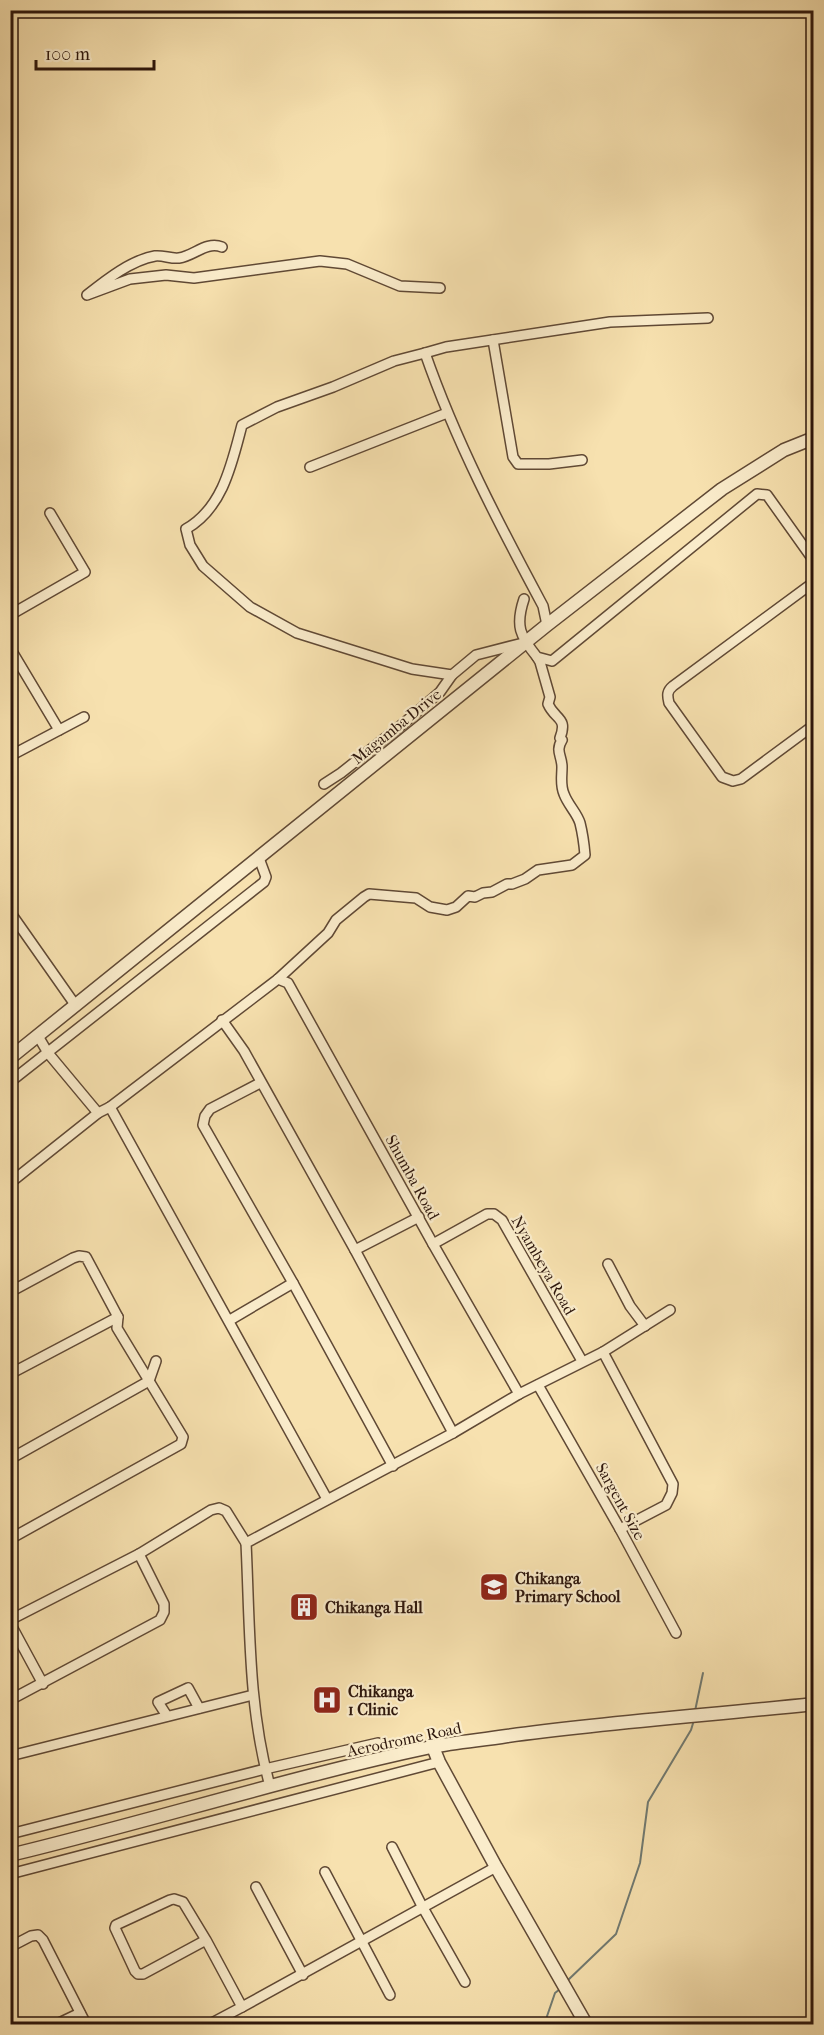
<svg xmlns="http://www.w3.org/2000/svg" width="824" height="2035" font-family="'IM FELL French Canon',serif">
<rect width="100%" height="100%" fill="#f7e1af"/>
<filter id="stains"><feTurbulence type="fractalNoise" baseFrequency=".00333" numOctaves="4"/><feColorMatrix values="0 0 0 0 .2 0 0 0 0 .09 0 0 0 0 .02 0 0 0 .5 -.17"/></filter>
<radialGradient id="worn" r=".72"><stop offset=".6" stop-color="#630" stop-opacity="0"/><stop offset="1" stop-color="#630" stop-opacity=".3"/></radialGradient>
<g fill="none" stroke-linecap="round" stroke-linejoin="round">
<g stroke="#717a71" stroke-width="2">
<polyline points="695,1711 703,1673"/>
<polyline points="566,1982 616,1934 640,1863 648,1802 691,1730 694,1720"/>
<polyline points="537,2024 545,2022 555,1993 560,1989"/>
</g>
<g stroke="#604935" stroke-width="12">
<g id="minor">
<path d="M222 247C206 241 194 256 179 258 171 259 163 255 155 256 131 260 106 280 87 295L130 279 166 275 194 278 320 261 347 264 400 286 440 288"/>
<polyline points="493,340 513,457 518,464 549,464 582,460"/>
<path d="M425 353 394 361 333 387 277 407 242 425C232 463 223 508 186 529L190 545 203 566 250 607 297 633 412 669 452 675 476 655 519 644"/>
<polyline points="310,467 447,413"/>
<path d="M814 582 673 686C667 691 667 695 669 703L722 777 733 781 741 779 814 725"/>
<path d="M524 599C515 626 520 636 537 657L552 661 757 494 767 495 814 561"/>
<polyline points="10,615 85,572 50,513"/>
<path d="M547 625 543 606C499 524 456 442 425 353L446 347 610 322 708 318"/>
<polyline points="10,648 59,730"/>
<polyline points="10,756 84,717"/>
<polyline points="324,784 341,773 404,723 440,692 452,675"/>
<polyline points="10,912 76,1006"/>
<polyline points="278,979 288,983 433,1244 519,1394"/>
<polyline points="222,1020 244,1051 355,1250 453,1433"/>
<polyline points="38,1036 48,1053 98,1113"/>
<polyline points="10,1082 264,882 266,877 259,858"/>
<polyline points="260,1083 210,1109 205,1116 203,1125 293,1283 393,1466"/>
<polyline points="110,1107 327,1499"/>
<path d="M10 1183 98 1113 110 1107 278 979 328 933 336 920 364 897 369 894 416 898 430 907 447 910 456 907 468 896 475 897 483 893 492 892 507 884H512L525 879 538 870 572 865 585 855C584 843 583 835 580 823 577 813 568 805 564 794 560 785 562 777 562 767 562 756 555 751 562 740L560 738C568 717 555 720 548 704L550 697 540 662 537 657"/>
<polyline points="433,1244 487,1214 494,1214 502,1220 582,1361"/>
<polyline points="355,1250 419,1217"/>
<polyline points="608,1264 630,1306 645,1326"/>
<polyline points="10,1292 73,1258 79,1256 86,1257 118,1317 117,1328 183,1437 181,1444 10,1539"/>
<polyline points="230,1320 293,1283"/>
<polyline points="603,1352 673,1484 672,1493 666,1505 620,1529"/>
<polyline points="10,1374 118,1317"/>
<polyline points="538,1385 620,1529 676,1633"/>
<polyline points="10,1459 149,1381 156,1361"/>
<polyline points="10,1620 139,1554"/>
<polyline points="10,1623 43,1684"/>
<polyline points="10,1700 160,1620 164,1612 164,1604 139,1554 211,1510 219,1508 226,1511 246,1543"/>
<polyline points="167,1716 158,1702 188,1688 199,1708"/>
<polyline points="10,1756 253,1695"/>
<path d="M270 1786C248 1708 250 1624 246 1543L453 1433 519 1394 603 1352 670 1310"/>
<polyline points="10,1834 265,1769 378,1743"/>
<polyline points="392,1847 422,1906 465,1982"/>
<polyline points="325,1872 390,1995"/>
<polyline points="10,1874 439,1762"/>
<polyline points="256,1887 303,1975"/>
<polyline points="206,1940 143,1974 138,1974 135,1971 115,1928 116,1925 170,1900 174,1899 183,1902 206,1940 242,2007 496,1867"/>
<polyline points="10,1947 31,1936 38,1935 43,1940 86,2024"/>
<polyline points="57,2024 80,2013"/>
<polyline points="210,2024 242,2007"/>
</g>
</g>
<g stroke="#604935" stroke-width="15">
<g id="tertiary">
<polyline points="10,1058 547,625 722,489 784,450 814,438"/>
<polyline points="433,1747 439,1762 496,1867 586,2024"/>
<path d="M10 1855C151 1821 290 1777 431 1747 456 1742 482 1740 507 1736 609 1722 711 1715 814 1704"/>
</g>
</g>
<use href="#minor" stroke="#faeccb" stroke-width="9"/>
<use href="#tertiary" stroke="#faeccb" stroke-width="12"/>
</g>
<defs>
<g id="school-square" transform="scale(1.5)"><rect x="-9" y="-9" width="18" height="18" rx="4" fill="#8f2418" stroke="#faeccb"/><path d="M0-5L7-2L0 1L-7-2ZM-4 1L0 2.5L4 1V4Q0 6-4 4Z" fill="#fff"/></g>
<g id="building-square" transform="scale(1.5)"><rect x="-9" y="-9" width="18" height="18" rx="4" fill="#8f2418" stroke="#faeccb"/><path d="M-4-6H4V6H1V3H-1V6H-4ZM-2.5-4.3h1.7v1.8h-1.7ZM.8-4.3h1.7v1.8H.8ZM-2.5-1h1.7V.8h-1.7ZM.8-1h1.7V.8H.8Z" fill="#fff"/></g>
<g id="hospital-square" transform="scale(1.5)"><rect x="-9" y="-9" width="18" height="18" rx="4" fill="#8f2418" stroke="#faeccb"/><path d="M-5-5h3v3.5h4V-5h3V5h-3V1.5h-4V5h-3Z" fill="#fff"/></g>
</defs>
<g fill-rule="evenodd">
<use href="#school-square" x="494" y="1587"/>
<use href="#building-square" x="304" y="1607"/>
<use href="#hospital-square" x="327" y="1700"/>
</g>
<g text-anchor="middle" stroke-width="4.5" stroke-linejoin="round" paint-order="stroke">
<g font-size="16" fill="#2d160c" stroke="#faeccb">
<text transform="translate(396 726) rotate(-39)" y="6">Magamba Drive</text>
<text transform="translate(413 1177) rotate(61)" y="6">Shumba Road</text>
<text transform="translate(544 1265) rotate(60)" y="6">Nyambeya Road</text>
<text transform="translate(621 1501) rotate(61)" y="6">Sargent Size</text>
<text transform="translate(404 1739) rotate(-12)" y="6">Aerodrome Road</text>
</g>
<g font-size="16" font-weight="bold" fill="#2d160c" stroke="#faeccb" text-anchor="start">
<text x="515" y="1584">Chikanga<tspan x="515" dy="18">Primary School</tspan></text>
<text x="325" y="1613">Chikanga Hall</text>
<text x="348" y="1697">Chikanga<tspan x="348" dy="18">1 Clinic</tspan></text>
</g>
</g>
<rect width="824" height="2035" fill="none" stroke="#f7e1af" stroke-width="36"/>
<rect x="12" y="12" width="800" height="2011" fill="none" stroke="#2d160c" stroke-width="3"/>
<rect x="18" y="18" width="788" height="1999" fill="none" stroke="#2d160c" stroke-width="1.5"/>
<path d="M36 60v9h118v-9" fill="none" stroke="#2d160c" stroke-width="3"/>
<text x="45" y="60" font-size="18" fill="#2d160c" stroke="#faeccb" stroke-width="4.5" paint-order="stroke">100 m</text>
<rect width="100%" height="100%" filter="url(#stains)"/>
<rect width="100%" height="100%" fill="url(#worn)"/>
</svg>
